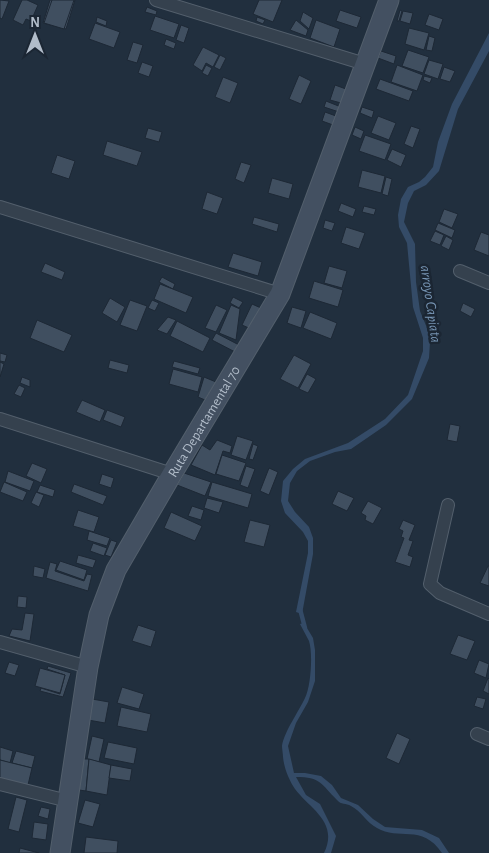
<svg xmlns="http://www.w3.org/2000/svg" width="489" height="853" font-family="'Alegreya Sans',sans-serif">
<rect width="100%" height="100%" fill="#212f3e"/>
<g fill="#344b67">
<polygon points="489,33 489,51 458,109 439,171 426,185 414,191 408,203 404,222 415,244 416,282 420,311 427,328 430,342 429,358 412,399 386,425 351,449 335,452 310,461 297,471 290,483 288,501 295,512 309,527 313,538 313,554 302,614 296,612 308,553 308,541 303,532 285,513 281,501 283,481 293,469 305,459 348,443 385,419 408,395 423,351 423,338 413,307 407,243 399,227 398,215 401,199 408,187 419,182 425,177 433,167 438,142 452,104"/>
<path d="M304 623 313 638 315 650V681L308 702 296 723 288 746 294 773H305L321 776 332 785 341 798 358 805 373 819 385 827 422 830 439 838 449 853H442C422 823 398 841 377 828 367 823 361 811 351 806 346 803 341 805 337 800 321 784 321 777 296 777L306 795 320 804 336 836 331 853H324C339 822 310 809 295 789 289 780 284 768 283 757 283 754 282 749 282 746 284 732 299 711 305 698 311 686 313 653 309 641 306 635 303 630 300 624Z"/>
</g>
<g fill="none" stroke-linecap="round" stroke-linejoin="round">
<polyline stroke="#344b67" stroke-width="4.5" points="300,609 305,628"/>
</g>
<g fill="#404f60" stroke="#1d2835">
<polygon points="0,0 9,1 2,19 0,18"/>
<polygon points="22,0 27,0 38,5 31,21 26,19 23,25 13,20"/>
<polygon points="50,0 75,0 66,29 43,23"/>
<polygon points="52,0 74,0 64,29 44,23"/>
<polygon points="259,0 282,0 273,22 253,14"/>
<polygon points="147,7 157,11 156,15 145,12"/>
<polygon points="340,10 361,17 357,28 336,21"/>
<polygon points="400,10 402,11 399,21 397,21"/>
<polygon points="403,11 413,13 410,24 400,21"/>
<polygon points="303,12 313,18 309,29 300,21"/>
<polygon points="429,14 443,19 439,30 425,25"/>
<polygon points="155,16 179,24 174,38 150,30"/>
<polygon points="97,17 107,21 106,26 96,22"/>
<polygon points="257,17 265,20 263,24 256,21"/>
<polygon points="296,20 308,30 306,36 290,30"/>
<polygon points="316,20 340,29 334,47 310,38"/>
<polygon points="95,23 120,32 114,48 89,39"/>
<polygon points="181,25 189,28 184,43 176,40"/>
<polygon points="409,28 429,33 424,50 405,44"/>
<polygon points="429,36 435,38 432,51 426,50"/>
<polygon points="166,39 176,43 174,49 164,45"/>
<polygon points="133,42 143,45 137,63 127,60"/>
<polygon points="203,47 219,55 213,67 206,63 202,71 193,65"/>
<polygon points="408,50 429,57 423,73 402,66"/>
<polygon points="381,51 396,56 394,64 378,58"/>
<polygon points="220,55 226,58 220,70 214,67"/>
<polygon points="429,60 443,64 438,79 424,74"/>
<polygon points="142,62 153,66 149,77 138,73"/>
<polygon points="206,65 212,68 208,76 202,73"/>
<polygon points="397,65 423,75 417,91 391,82"/>
<polygon points="444,67 455,71 450,82 440,79"/>
<polygon points="299,75 311,81 301,104 289,99"/>
<polygon points="424,76 432,78 430,83 423,80"/>
<polygon points="223,77 238,83 230,103 215,97"/>
<polygon points="380,79 413,91 409,101 376,89"/>
<polygon points="335,85 346,89 341,103 330,100"/>
<polygon points="326,101 341,107 339,112 324,107"/>
<polygon points="362,107 374,111 372,118 360,113"/>
<polygon points="325,112 336,116 333,125 322,121"/>
<polygon points="378,116 396,123 389,140 371,133"/>
<polygon points="411,126 420,129 413,148 404,144"/>
<polygon points="355,127 364,131 361,139 352,135"/>
<polygon points="148,128 162,132 159,142 145,138"/>
<polygon points="365,135 391,144 385,160 359,151"/>
<polygon points="107,141 142,152 137,166 103,155"/>
<polygon points="392,149 406,155 401,167 387,160"/>
<polygon points="57,155 75,161 69,179 51,173"/>
<polygon points="241,162 251,165 244,183 235,179"/>
<polygon points="362,170 385,176 381,193 358,187"/>
<polygon points="386,177 392,179 388,196 382,194"/>
<polygon points="272,178 293,184 289,199 268,193"/>
<polygon points="207,192 223,198 217,214 202,209"/>
<polygon points="341,203 356,209 353,217 338,211"/>
<polygon points="364,206 376,209 374,215 362,212"/>
<polygon points="444,209 458,214 452,228 439,222"/>
<polygon points="254,217 279,224 277,232 252,224"/>
<polygon points="325,220 335,223 332,231 323,228"/>
<polygon points="438,223 455,230 452,238 435,230"/>
<polygon points="346,227 365,233 359,249 341,243"/>
<polygon points="435,231 444,235 440,245 430,241"/>
<polygon points="481,232 489,235 489,256 474,250"/>
<polygon points="446,236 453,240 449,250 441,246"/>
<polygon points="233,253 262,262 258,276 228,267"/>
<polygon points="45,263 65,272 62,280 41,272"/>
<polygon points="329,266 347,271 342,288 324,283"/>
<polygon points="162,277 175,284 173,289 159,282"/>
<polygon points="314,281 343,290 338,307 309,298"/>
<polygon points="160,284 193,297 186,313 154,299"/>
<polygon points="233,297 243,302 239,308 230,303"/>
<polygon points="110,298 125,307 117,322 102,313"/>
<polygon points="130,300 147,306 137,331 120,325"/>
<polygon points="152,300 159,303 155,311 148,308"/>
<polygon points="463,303 475,309 471,317 460,311"/>
<polygon points="252,304 261,308 251,329 242,325"/>
<polygon points="216,305 227,310 216,332 205,328"/>
<polygon points="231,305 240,309 236,340 219,333"/>
<polygon points="292,307 306,311 301,328 287,323"/>
<polygon points="310,312 337,323 331,339 303,328"/>
<polygon points="168,317 176,320 167,334 157,330"/>
<polygon points="37,320 72,335 64,352 30,338"/>
<polygon points="177,321 210,338 203,352 170,336"/>
<polygon points="216,333 241,346 237,353 212,340"/>
<polygon points="0,353 7,355 5,362 0,361"/>
<polygon points="294,355 311,364 298,388 280,379"/>
<polygon points="110,360 129,365 127,373 108,368"/>
<polygon points="174,361 200,368 198,374 172,367"/>
<polygon points="0,362 4,364 0,377"/>
<polygon points="173,369 202,377 198,392 169,384"/>
<polygon points="307,374 316,379 308,393 299,389"/>
<polygon points="22,377 30,380 30,387 20,383"/>
<polygon points="204,377 216,382 205,400 198,397"/>
<polygon points="19,385 25,388 21,397 14,394"/>
<polygon points="82,400 105,410 100,422 76,412"/>
<polygon points="107,410 125,417 121,427 103,420"/>
<polygon points="450,424 460,426 457,442 447,440"/>
<polygon points="237,436 253,441 246,460 231,455"/>
<polygon points="217,440 232,446 230,453 223,451 215,475 191,465 202,445 210,450"/>
<polygon points="253,444 258,446 253,460 249,459"/>
<polygon points="222,455 246,463 239,481 216,474"/>
<polygon points="32,463 47,469 41,483 26,476"/>
<polygon points="246,466 255,469 248,488 240,485"/>
<polygon points="269,468 278,472 269,495 260,491"/>
<polygon points="8,471 34,481 30,491 5,482"/>
<polygon points="184,473 211,482 205,496 177,485"/>
<polygon points="102,474 114,478 111,488 99,484"/>
<polygon points="4,482 27,492 23,501 0,492"/>
<polygon points="212,482 252,494 248,508 208,496"/>
<polygon points="74,484 107,496 103,505 71,492"/>
<polygon points="40,485 55,490 53,497 37,492"/>
<polygon points="338,491 354,498 347,511 332,504"/>
<polygon points="36,492 44,495 39,507 31,503"/>
<polygon points="207,498 223,502 219,513 204,508"/>
<polygon points="368,501 382,508 373,524 365,520 366,516 361,513"/>
<polygon points="192,506 204,510 201,520 188,516"/>
<polygon points="78,510 99,517 94,532 73,526"/>
<polygon points="171,512 202,526 195,541 164,528"/>
<polygon points="250,520 270,525 264,547 244,542"/>
<polygon points="403,520 415,525 409,540 413,541 408,555 413,557 410,567 395,562 404,538 401,537 403,531 399,529"/>
<polygon points="89,531 110,538 107,546 87,540"/>
<polygon points="111,540 117,542 111,557 105,555"/>
<polygon points="93,543 107,548 104,556 90,551"/>
<polygon points="78,555 96,560 93,568 76,563"/>
<polygon points="60,561 87,570 84,580 56,570"/>
<polygon points="50,562 57,564 55,571 84,581 87,574 92,575 88,591 46,578"/>
<polygon points="34,566 45,569 43,578 33,576"/>
<polygon points="488,566 489,566 489,586 480,583"/>
<polygon points="18,596 27,597 26,608 17,607"/>
<polygon points="25,613 34,614 30,641 9,636 12,629 22,630"/>
<polygon points="138,625 156,631 151,647 132,641"/>
<polygon points="458,635 475,641 467,660 450,654"/>
<polygon points="479,660 489,664 486,678 474,673"/>
<polygon points="9,662 19,665 15,676 5,673"/>
<polygon points="48,666 71,673 63,697 40,691 41,688 60,694 65,675 47,669"/>
<polygon points="40,668 65,675 60,693 35,686"/>
<polygon points="488,678 489,679 489,694 483,691"/>
<polygon points="122,687 144,694 139,709 117,703"/>
<polygon points="477,697 486,699 483,709 474,706"/>
<polygon points="92,699 109,702 105,723 88,720"/>
<polygon points="121,707 151,714 147,732 117,726"/>
<polygon points="397,733 410,739 399,764 386,758"/>
<polygon points="92,736 104,739 99,762 87,759"/>
<polygon points="108,742 137,748 134,764 104,758"/>
<polygon points="0,747 13,751 10,763 0,760"/>
<polygon points="16,751 35,756 32,768 12,763"/>
<polygon points="82,759 89,759 86,791 79,790"/>
<polygon points="89,759 111,765 107,795 86,791"/>
<polygon points="0,760 32,768 28,785 0,778"/>
<polygon points="111,765 132,769 130,781 109,778"/>
<polygon points="16,797 27,800 19,832 8,829"/>
<polygon points="85,800 100,804 93,827 78,823"/>
<polygon points="41,807 50,809 48,819 38,816"/>
<polygon points="34,822 48,824 46,840 32,838"/>
<polygon points="86,837 118,841 117,853 84,853"/>
<polygon points="20,848 39,853 19,853"/>
</g>
<g fill="none" stroke-linecap="round" stroke-linejoin="round">
<g stroke="#535f6c" stroke-width="14">
<g id="street">
<polyline points="156,0 365,64"/>
<polyline points="0,207 280,294"/>
<polyline points="460,271 489,283"/>
<polyline points="0,419 172,474"/>
<polyline points="448,505 430,584 440,593 489,614"/>
<polyline points="0,642 88,667"/>
<polyline points="477,734 489,739"/>
<polyline points="0,784 68,801"/>
</g>
</g>
<g stroke="#535f6c" stroke-width="21">
<g id="secondary">
<path id="s1" d="M60 853 88 667 99 615 116 570 172 474 280 294 389 0"/>
</g>
</g>
<use href="#street" stroke="#35414e" stroke-width="12"/>
<use href="#secondary" stroke="#435061" stroke-width="19"/>
</g>
<g text-anchor="middle" stroke-width="5" stroke-linejoin="round" paint-order="stroke">
<g font-size="14" fill="#b1bcc9" stroke="#1b2633">
<text dy="5" stroke="none"><textPath href="#s1" startOffset="462">Ruta Departamental 70</textPath></text>
</g>
<g font-size="15" font-style="italic" fill="#7694b3" stroke="#1b2633">
<text transform="translate(431 304) rotate(82)" y="5">arroyo Capiata</text>
</g>
</g>
<g transform="translate(35 35)" stroke="#1b2633" stroke-width="4" paint-order="stroke">
<path d="M0-4L9 19L0 12L-9 19Z" fill="#b1bcc9"/>
<text y="-8" font-size="14" font-weight="bold" text-anchor="middle" fill="#b1bcc9">N</text>
</g>
</svg>
